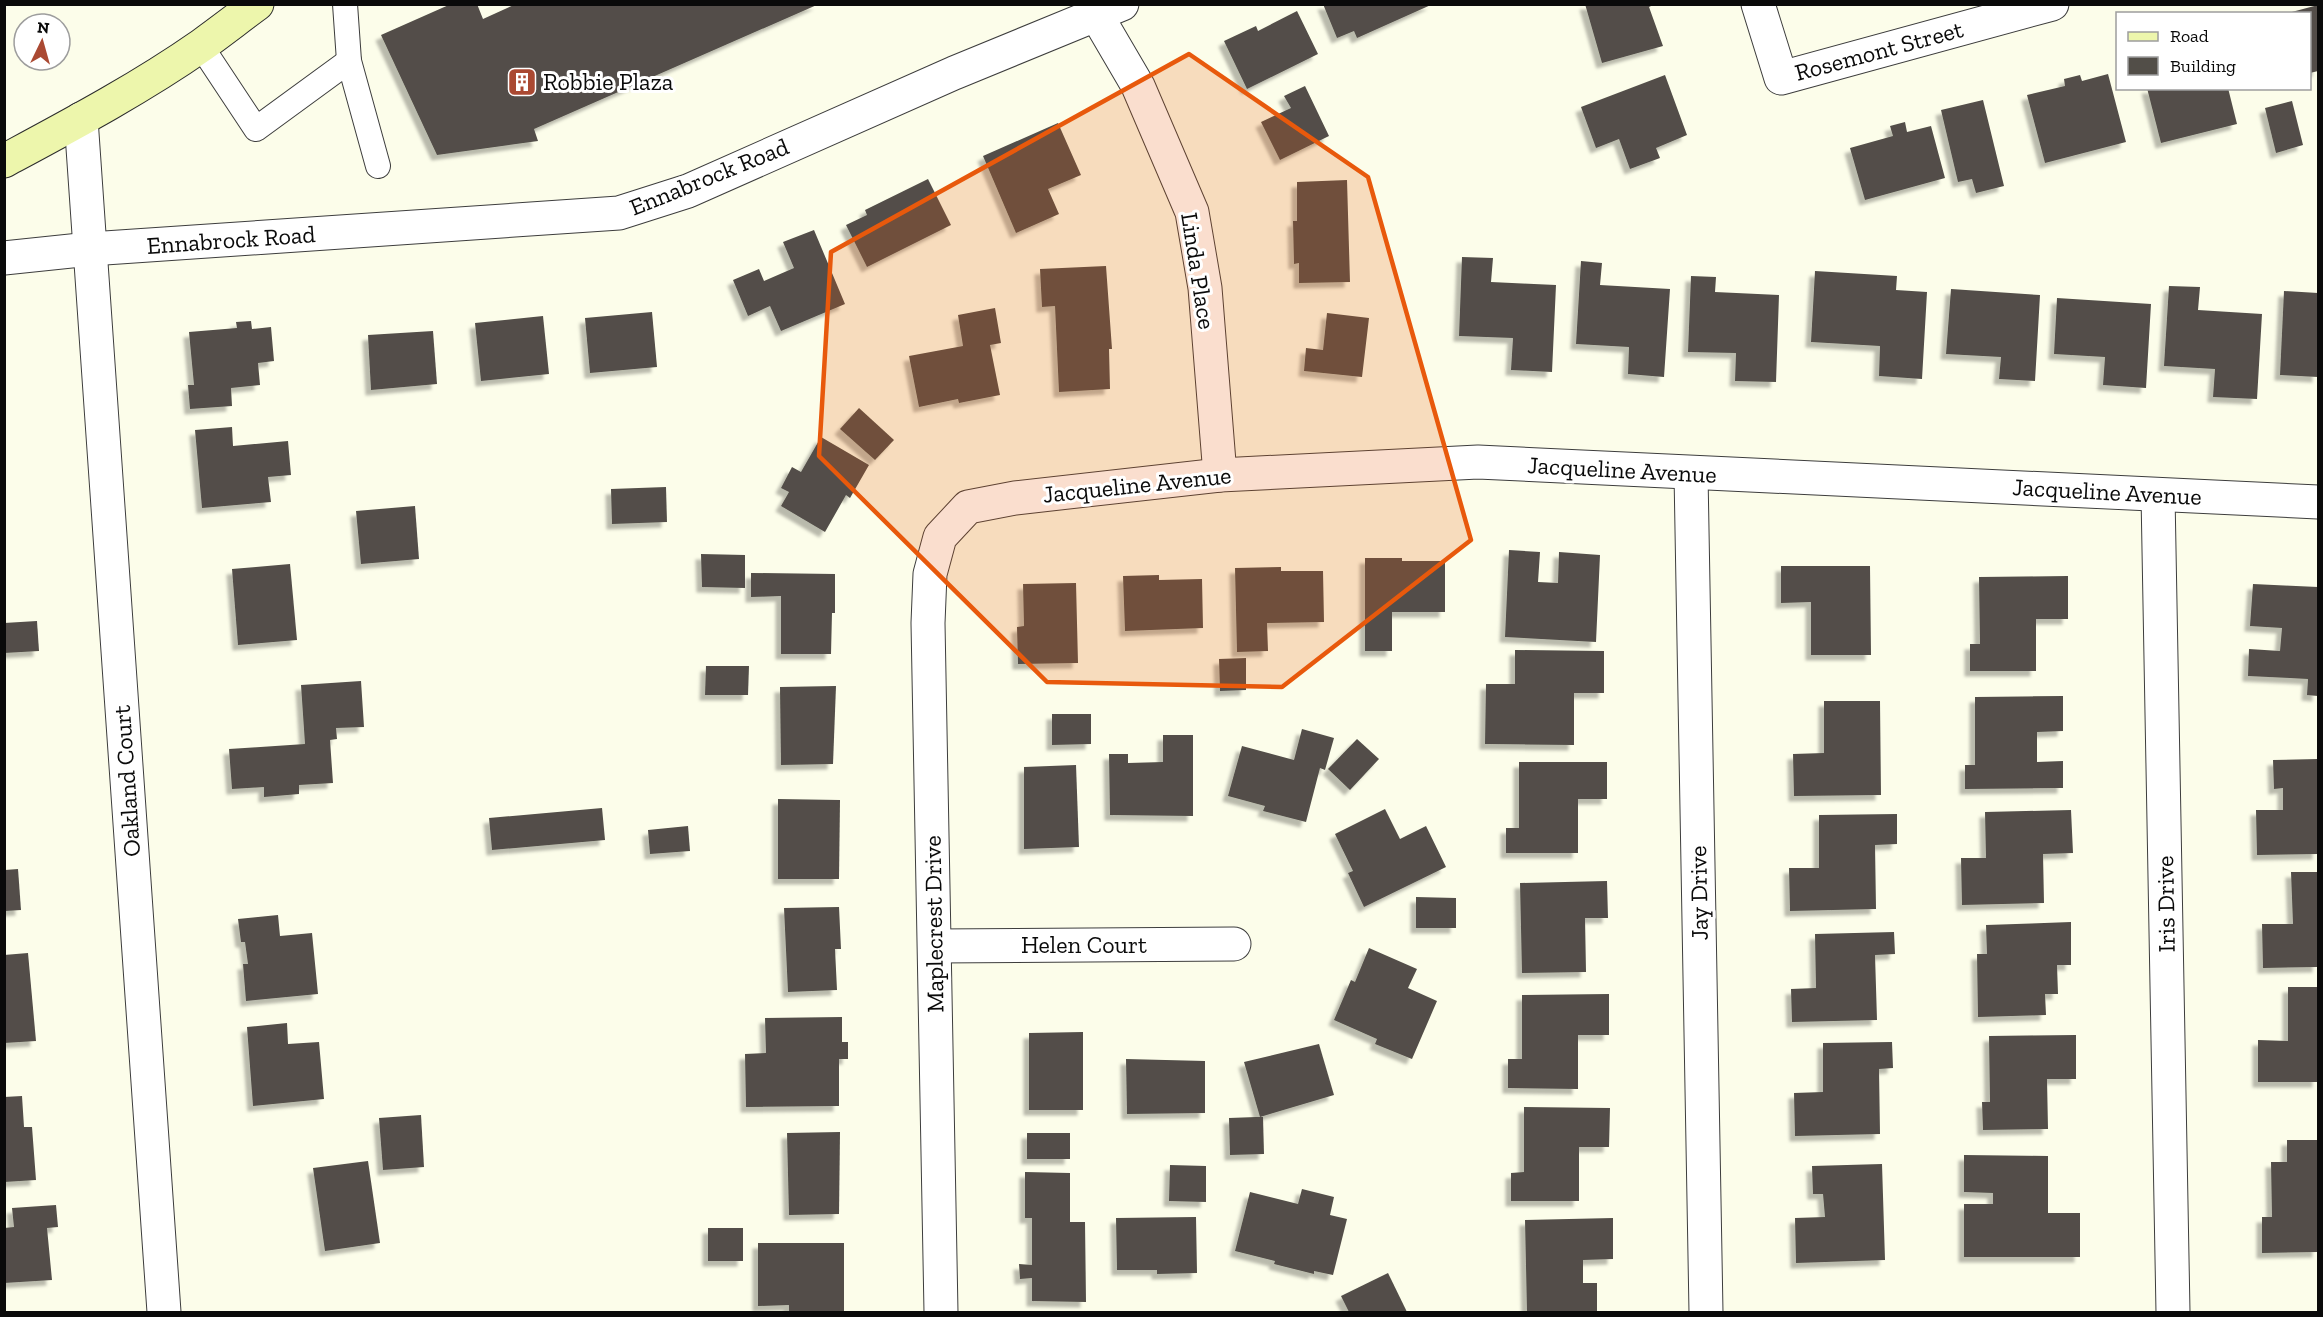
<svg xmlns="http://www.w3.org/2000/svg" width="2323" height="1317" font-family="'Zilla Slab',serif">
<defs>
<filter id="shadow"><feDropShadow dx="-5.5" dy="5.5" stdDeviation="1.5" flood-color="#0004"/></filter>
</defs>
<rect width="100%" height="100%" fill="#fcfdea"/>
<g fill="#524e48" filter="url(#shadow)">
<polygon points="451,4 477,4 483,19 516,4 819,4 534,129 538,141 437,155 381,35"/>
<polygon points="1323,4 1433,4 1357,38 1354,31 1337,38"/>
<polygon points="1585,4 1655,4 1649,7 1663,46 1602,63"/>
<polygon points="2318,5 2318,71 2310,73 2310,14 2288,13"/>
<polygon points="1297,11 1318,54 1247,89 1224,41 1256,26 1258,31"/>
<polygon points="2108,74 2126,142 2045,163 2027,95 2065,86 2064,79 2080,75 2082,81"/>
<polygon points="1665,75 1687,135 1656,148 1660,158 1630,169 1619,139 1596,148 1581,107"/>
<polygon points="1305,86 1329,136 1280,160 1261,122 1291,108 1284,96"/>
<polygon points="2147,88 2228,88 2237,124 2161,143"/>
<polygon points="1983,100 2004,186 1976,193 1972,179 1958,182 1941,110"/>
<polygon points="2292,101 2303,145 2276,153 2265,108"/>
<polygon points="1905,122 1907,132 1931,126 1945,178 1865,200 1850,148 1893,136 1890,126"/>
<polygon points="1058,123 1081,175 1048,189 1059,214 1016,233 983,156"/>
<polygon points="928,179 951,225 867,267 846,225 867,215 865,210"/>
<polygon points="1347,180 1350,282 1299,283 1299,263 1294,264 1293,221 1297,221 1297,182"/>
<polygon points="814,230 845,304 781,331 770,306 748,316 733,280 759,269 764,281 794,268 783,242"/>
<polygon points="1462,257 1493,258 1491,282 1556,285 1552,372 1511,370 1513,338 1459,336"/>
<polygon points="1581,261 1602,263 1600,285 1670,289 1664,377 1628,374 1629,347 1576,344"/>
<polygon points="1106,266 1112,349 1109,349 1110,389 1059,392 1055,306 1042,307 1040,269"/>
<polygon points="1815,271 1897,276 1896,290 1927,292 1922,379 1879,376 1880,346 1811,342"/>
<polygon points="1691,276 1716,277 1715,292 1779,295 1776,382 1735,381 1736,353 1688,352"/>
<polygon points="2169,286 2200,287 2198,310 2262,314 2257,399 2213,397 2215,369 2164,366"/>
<polygon points="1951,289 2040,295 2035,381 1999,379 2001,357 1946,354"/>
<polygon points="2284,291 2318,293 2318,377 2280,375"/>
<polygon points="2057,298 2151,304 2146,388 2103,385 2105,357 2054,354"/>
<polygon points="995,308 1001,343 990,345 1000,395 959,403 958,399 919,407 909,356 963,346 958,315"/>
<polygon points="652,312 657,367 590,373 585,318"/>
<polygon points="1327,313 1369,318 1362,377 1304,371 1306,348 1323,350"/>
<polygon points="543,316 549,374 481,381 475,323"/>
<polygon points="251,321 252,329 271,327 274,361 258,363 260,385 231,388 232,406 190,409 188,385 194,385 189,332 237,328 236,322"/>
<polygon points="433,331 437,384 371,390 368,335"/>
<polygon points="859,408 894,440 875,460 840,429"/>
<polygon points="232,427 233,446 288,441 291,475 268,477 271,502 202,508 195,430"/>
<polygon points="821,437 869,465 850,498 846,495 825,532 781,506 789,492 781,488 792,467 801,472"/>
<polygon points="666,487 667,522 612,524 611,489"/>
<polygon points="415,506 419,559 361,564 356,511"/>
<polygon points="1509,550 1540,552 1538,582 1558,583 1559,552 1600,555 1596,642 1505,637"/>
<polygon points="701,554 745,555 745,588 702,587"/>
<polygon points="1365,558 1402,558 1402,561 1445,561 1445,612 1392,612 1392,651 1365,651"/>
<polygon points="290,564 297,640 238,645 232,569"/>
<polygon points="1781,566 1870,566 1871,655 1811,655 1811,602 1781,603"/>
<polygon points="1281,567 1281,571 1323,571 1324,622 1267,623 1268,651 1237,652 1235,568"/>
<polygon points="751,573 835,574 835,613 832,613 831,654 781,654 781,596 751,597"/>
<polygon points="1159,575 1159,580 1202,579 1203,628 1125,631 1123,576"/>
<polygon points="2068,576 2068,619 2036,619 2036,671 1970,671 1970,644 1980,644 1979,577"/>
<polygon points="1076,583 1078,663 1018,664 1017,627 1024,626 1023,584"/>
<polygon points="2253,584 2318,587 2318,696 2307,695 2308,679 2248,676 2249,649 2280,651 2282,628 2250,626"/>
<polygon points="37,621 39,651 4,653 4,623"/>
<polygon points="1515,650 1604,651 1604,693 1574,693 1574,745 1485,744 1486,684 1515,684"/>
<polygon points="1246,658 1246,690 1220,691 1219,659"/>
<polygon points="706,666 749,666 748,695 705,695"/>
<polygon points="361,681 364,727 336,728 337,739 330,740 333,783 299,785 299,794 264,797 264,787 232,789 229,749 305,744 301,685"/>
<polygon points="836,686 833,764 781,765 780,687"/>
<polygon points="2063,696 2063,731 2037,732 2037,762 2063,761 2063,788 1965,789 1965,765 1975,765 1975,697"/>
<polygon points="1824,701 1880,701 1881,795 1794,796 1793,754 1824,753"/>
<polygon points="1052,714 1091,714 1091,744 1052,745"/>
<polygon points="1302,729 1334,738 1325,770 1320,768 1306,822 1263,811 1265,806 1228,796 1242,746 1294,760"/>
<polygon points="1163,735 1193,735 1193,816 1110,815 1109,754 1128,754 1128,763 1163,762"/>
<polygon points="1357,739 1379,759 1350,790 1328,769"/>
<polygon points="2318,759 2318,854 2257,855 2256,810 2283,810 2283,788 2274,789 2273,760"/>
<polygon points="1519,762 1607,762 1607,799 1578,799 1578,853 1506,853 1506,828 1519,828"/>
<polygon points="1076,765 1079,847 1024,849 1024,767"/>
<polygon points="778,799 840,800 839,879 778,879"/>
<polygon points="602,808 605,840 492,850 489,818"/>
<polygon points="1385,809 1400,839 1426,826 1446,867 1364,907 1348,873 1353,871 1335,834"/>
<polygon points="2071,810 2073,853 2043,854 2044,903 1962,905 1961,858 1986,858 1985,812"/>
<polygon points="1897,814 1897,844 1875,845 1876,909 1790,911 1789,868 1819,868 1819,815"/>
<polygon points="688,826 690,851 650,854 648,830"/>
<polygon points="18,869 21,910 5,911 5,870"/>
<polygon points="2291,872 2318,872 2318,967 2263,968 2262,924 2293,924"/>
<polygon points="1607,881 1608,918 1585,918 1586,972 1522,973 1520,883"/>
<polygon points="1416,897 1456,898 1456,928 1416,928"/>
<polygon points="839,907 841,949 835,949 837,990 788,992 784,908"/>
<polygon points="278,915 280,936 312,933 318,994 246,1001 243,964 248,964 245,942 241,942 238,919"/>
<polygon points="2071,922 2071,965 2057,965 2058,994 2045,994 2046,1015 1978,1017 1977,954 1987,954 1986,925"/>
<polygon points="1894,932 1895,954 1875,955 1877,1020 1792,1022 1791,989 1816,988 1815,934"/>
<polygon points="1369,948 1417,969 1408,988 1437,1001 1412,1059 1375,1044 1377,1039 1334,1020 1351,980 1355,982"/>
<polygon points="28,953 36,1041 4,1043 4,955"/>
<polygon points="2288,987 2318,987 2318,1082 2258,1082 2258,1040 2288,1041"/>
<polygon points="1609,994 1609,1035 1578,1035 1578,1089 1508,1088 1508,1059 1522,1059 1522,995"/>
<polygon points="842,1017 842,1042 848,1042 848,1059 839,1059 839,1106 746,1107 745,1054 766,1053 765,1018"/>
<polygon points="287,1023 288,1044 319,1042 324,1099 253,1106 247,1027"/>
<polygon points="1083,1032 1083,1110 1029,1110 1029,1033"/>
<polygon points="2076,1035 2076,1079 2047,1079 2048,1129 1983,1130 1982,1102 1990,1102 1989,1036"/>
<polygon points="1892,1042 1893,1068 1879,1069 1880,1134 1795,1136 1794,1093 1823,1092 1823,1043"/>
<polygon points="1319,1044 1334,1095 1260,1117 1244,1062"/>
<polygon points="1126,1059 1205,1061 1205,1113 1127,1114"/>
<polygon points="22,1096 24,1127 32,1127 36,1180 4,1182 4,1097"/>
<polygon points="1524,1107 1610,1108 1609,1147 1579,1147 1579,1201 1511,1201 1511,1173 1524,1172"/>
<polygon points="421,1115 424,1167 383,1170 379,1118"/>
<polygon points="1256,1117 1263,1117 1264,1154 1230,1155 1229,1118"/>
<polygon points="840,1132 839,1214 789,1215 787,1133"/>
<rect x="1027" y="1133" width="43" height="26"/>
<polygon points="2287,1140 2318,1140 2318,1252 2262,1253 2262,1217 2272,1217 2271,1162 2287,1162"/>
<polygon points="1964,1155 2048,1156 2048,1213 2080,1213 2080,1257 1964,1257 1964,1204 1993,1204 1993,1193 1964,1192"/>
<polygon points="368,1161 380,1243 325,1251 313,1168"/>
<polygon points="1882,1164 1885,1260 1796,1263 1795,1218 1825,1217 1823,1194 1813,1194 1812,1166"/>
<polygon points="1170,1165 1206,1166 1206,1202 1169,1201"/>
<polygon points="1025,1172 1070,1173 1070,1222 1085,1222 1086,1302 1032,1301 1032,1278 1020,1279 1019,1264 1032,1265 1032,1218 1025,1218"/>
<polygon points="1302,1189 1334,1197 1330,1215 1347,1219 1333,1275 1314,1271 1314,1274 1274,1264 1275,1261 1235,1251 1250,1192 1298,1204"/>
<polygon points="56,1205 58,1227 47,1228 52,1280 4,1283 4,1228 14,1227 12,1208"/>
<polygon points="1196,1217 1197,1273 1157,1274 1157,1270 1117,1270 1116,1218"/>
<polygon points="1613,1218 1613,1259 1583,1260 1583,1283 1597,1283 1597,1311 1527,1312 1525,1220"/>
<rect x="708" y="1228" width="35" height="33"/>
<polygon points="758,1243 844,1243 844,1312 789,1312 789,1305 758,1306"/>
<polygon points="1388,1273 1407,1312 1349,1312 1341,1296"/>
</g>
<g fill="none" stroke-linecap="round" stroke-linejoin="round">
<g stroke="#3d3d3d" stroke-width="26">
<g id="lane">
<polyline points="345,4 349,61 378,166"/>
<polyline points="201,46 256,129 349,61"/>
</g>
</g>
<g stroke="#3d3d3d" stroke-width="35">
<g id="street">
<polyline points="1758,4 1781,78 2052,4"/>
<polyline points="1097,16 1138,86 1192,212 1205,288 1220,475"/>
<polyline points="81,119 164,1312"/>
<polyline points="4,258 90,249 619,213 688,191 954,73 1122,4"/>
<polyline points="1691,474 1706,1312"/>
<polyline points="2158,495 2173,1312"/>
<polyline points="935,946 1234,944"/>
<polyline points="941,1312 928,623 930,574 940,537 968,507 1015,498 1220,475 1478,462 2318,502"/>
</g>
</g>
<g stroke="#2c2c2c" stroke-width="35">
<path id="secondary" d="M4 161C71 125 139 89 202 45 220 32 238 18 257 4"/>
</g>
<use href="#lane" stroke="#fff" stroke-width="24"/>
<use href="#street" stroke="#fff" stroke-width="33"/>
<use href="#secondary" stroke="#edf6ac" stroke-width="33"/>
</g>
<path fill="#e8590c" fill-opacity="0.2" stroke="#e8590c" stroke-width="4.5" stroke-linejoin="round" d="M1189 54 1368 177 1471 540 1282 687 1047 682 819 456 831 252Z"/>
<defs>
<g id="building-square" transform="scale(1.5)"><rect x="-9" y="-9" width="18" height="18" rx="4" fill="#aa4932" stroke="#fff"/><path d="M-4-6H4V6H1V3H-1V6H-4ZM-2.5-4.3h1.7v1.8h-1.7ZM.8-4.3h1.7v1.8H.8ZM-2.5-1h1.7V.8h-1.7ZM.8-1h1.7V.8H.8Z" fill="#fff"/></g>
</defs>
<g fill-rule="evenodd">
<use href="#building-square" x="522" y="82"/>
</g>
<g text-anchor="middle" stroke-width="6" stroke-linejoin="round" paint-order="stroke">
<g font-size="24" fill="#0a0a0a" stroke="#fff">
<text transform="translate(1879 51) rotate(-15)" y="8">Rosemont Street</text>
<text transform="translate(709 177) rotate(-22)" y="8">Ennabrock Road</text>
<text transform="translate(231 240) rotate(-4)" y="8">Ennabrock Road</text>
<text transform="translate(1198 271) rotate(81)" y="8">Linda Place</text>
<text transform="translate(1622 470) rotate(3)" y="8">Jacqueline Avenue</text>
<text transform="translate(1137 485) rotate(-6)" y="8">Jacqueline Avenue</text>
<text transform="translate(2107 492) rotate(3)" y="8">Jacqueline Avenue</text>
<text transform="translate(127 781) rotate(-94)" y="8">Oakland Court</text>
<text transform="translate(1699 893) rotate(-91)" y="8">Jay Drive</text>
<text transform="translate(2166 904) rotate(-91)" y="8">Iris Drive</text>
<text transform="translate(934 924) rotate(-91)" y="8">Maplecrest Drive</text>
<text x="1084" y="953">Helen Court</text>
</g>
<g font-size="24" fill="#0a0a0a" stroke="#fff" text-anchor="start">
<text x="543" y="90">Robbie Plaza</text>
</g>
</g>
<rect width="2323" height="1317" fill="none" stroke="#0a0a0a" stroke-width="12"/>
<rect x="2116" y="12" width="195" height="78" fill="#ffffff" stroke="#9d9d9d" stroke-width="1.5"/>
<rect x="2128" y="32" width="30" height="9" fill="#edf6ac" stroke="#9d9d9d" stroke-width="1.5"/>
<text x="2170" y="42" font-size="18" fill="#0a0a0a">Road</text>
<rect x="2128" y="57" width="30" height="18" fill="#524e48" stroke="#9d9d9d" stroke-width="1.5"/>
<text x="2170" y="72" font-size="18" fill="#0a0a0a">Building</text>
<g transform="translate(42 42) rotate(5)"><circle r="28" fill="#ffffff" stroke="#9d9d9d" stroke-width="1.5"/>
<path d="M0-4.5L10 22L0 15L-10 22Z" fill="#aa4932"/>
<text y="-9" font-size="16" font-weight="bold" text-anchor="middle" fill="#0a0a0a">N</text>
</g>
</svg>
